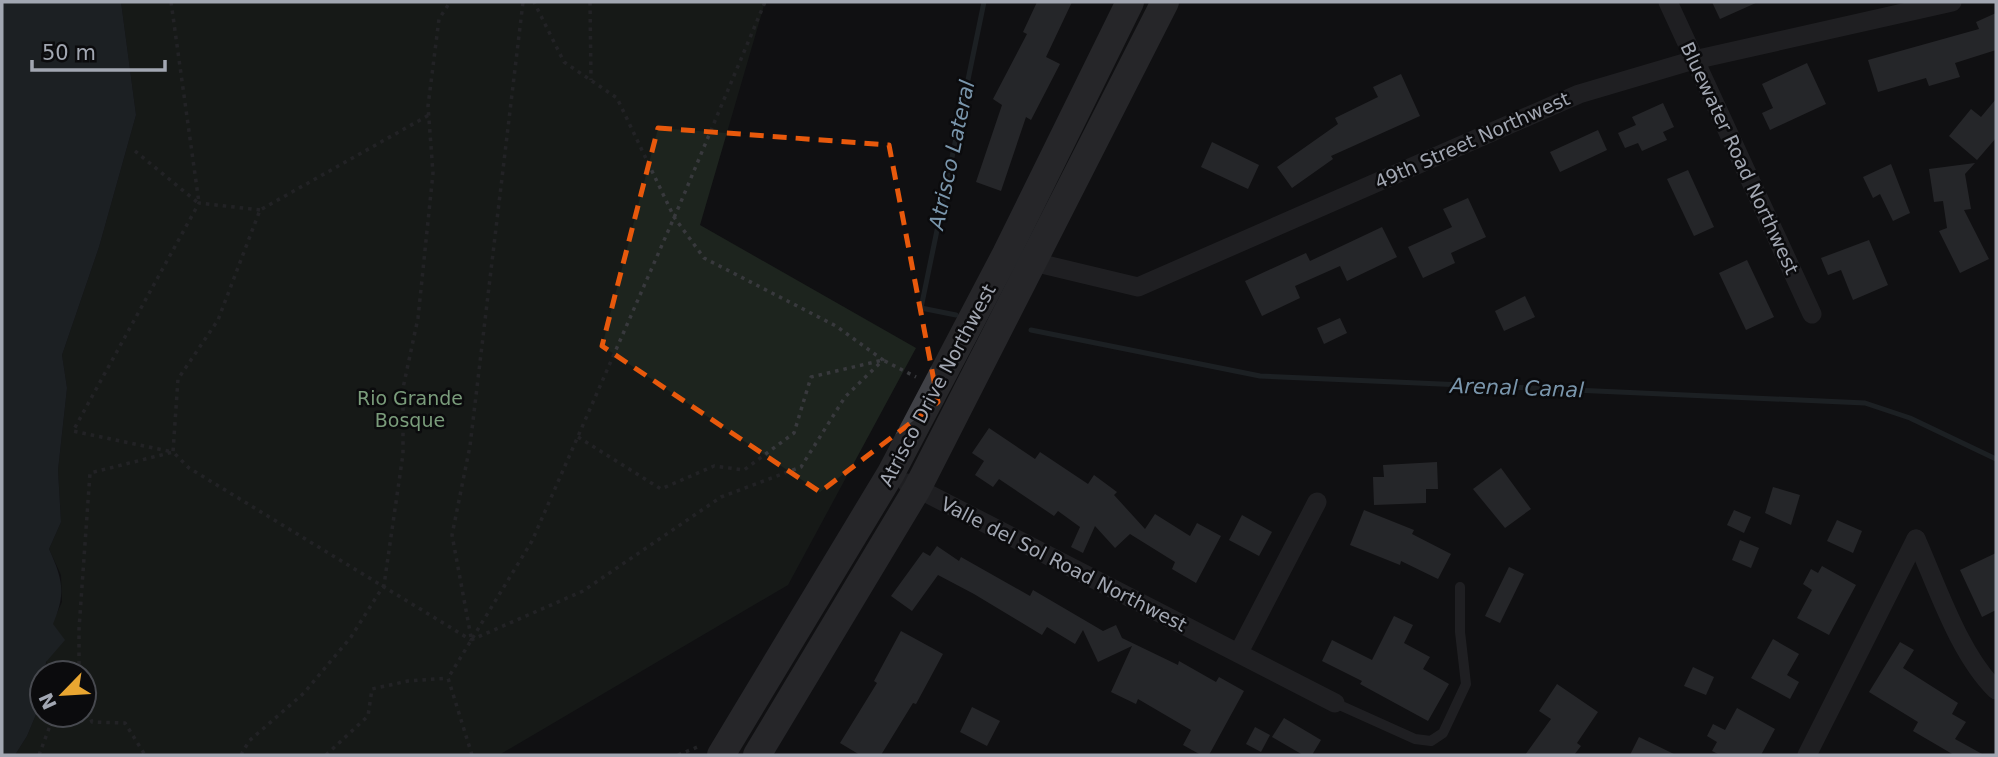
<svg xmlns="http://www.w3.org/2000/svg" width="1998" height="757" font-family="'DejaVu Sans',sans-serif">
<rect width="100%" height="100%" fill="#101012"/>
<polygon fill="#1d241e" points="121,2 765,2 700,225 916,348 788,585 499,755 15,755 27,736 42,700 42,715 84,715 84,673 45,673 52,624 62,602 61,575 49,549 61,522 58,470 67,388 62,355 99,247 136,115"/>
<path fill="#2b3339" d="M2 2H121L136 115 99 247 62 355 67 388 58 470 61 522 49 549C63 580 66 593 53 624L65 640 46 662 45 673H42V700L27 736 15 755H2Z"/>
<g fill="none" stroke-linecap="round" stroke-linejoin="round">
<g stroke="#2b3339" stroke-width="5">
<polyline points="956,315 921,308 984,2"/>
<polyline points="1031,330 1260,376 1865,403 1910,418 1996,459"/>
</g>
</g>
<g fill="#3f4045">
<polygon points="1037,2 1072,2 1046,57 1060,64 1031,120 1026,117 1001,191 976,182 1002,105 993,99 1027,34 1023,32"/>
<polygon points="1712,2 1758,2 1720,19"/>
<polygon points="1996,13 1996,50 1955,63 1960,77 1929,86 1926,78 1878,92 1868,60 1979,29 1976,22"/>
<polygon points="1807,63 1826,104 1770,130 1762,113 1773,108 1762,84"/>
<polygon points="1401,74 1420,116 1331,156 1333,159 1292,188 1277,167 1338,124 1335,118 1378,97 1373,87"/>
<polygon points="1996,99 1996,138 1977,160 1949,136 1971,109 1981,117"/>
<polygon points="1663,103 1674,127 1663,132 1667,140 1642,151 1638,143 1625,148 1618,133 1636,125 1632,117"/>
<polygon points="1598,130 1607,150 1560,172 1550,152"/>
<polygon points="1212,142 1259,165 1248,189 1201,167"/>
<polygon points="1975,163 1965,174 1971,209 1964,210 1989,259 1960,273 1939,231 1947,228 1943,201 1934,202 1929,169"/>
<polygon points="1891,164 1910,213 1893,221 1880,194 1873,198 1863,177"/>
<polygon points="1688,170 1714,227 1694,236 1667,179"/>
<polygon points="1468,198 1486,237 1451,253 1455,263 1423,278 1408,247 1452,227 1443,209"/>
<polygon points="1382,227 1397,257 1347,281 1340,266 1295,286 1300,298 1262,316 1245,281 1306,253 1310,261"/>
<polygon points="1869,240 1888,285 1853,300 1841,270 1828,275 1821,258"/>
<polygon points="1747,260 1774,317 1746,330 1719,273"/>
<polygon points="1525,296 1535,317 1504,331 1495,311"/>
<polygon points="1340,318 1347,333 1324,344 1317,328"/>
<polygon points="989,428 1035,459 1040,452 1088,484 1094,475 1117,492 1114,495 1145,529 1155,514 1190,536 1197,523 1221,536 1196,583 1172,569 1175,562 1130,534 1115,548 1095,526 1083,553 1071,547 1080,527 1058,511 1054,516 999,479 993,487 975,475 984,461 972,453"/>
<polygon points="1437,462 1438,489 1426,489 1426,503 1374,505 1373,477 1384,477 1383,465"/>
<polygon points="1501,468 1531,509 1505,528 1473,489"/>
<polygon points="1773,487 1800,495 1791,525 1765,513"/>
<polygon points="1364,510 1414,530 1412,534 1451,554 1438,579 1401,561 1400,565 1350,545"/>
<polygon points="1734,510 1751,517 1744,533 1727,525"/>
<polygon points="1242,515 1272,532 1259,556 1229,540"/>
<polygon points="1837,520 1862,531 1853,553 1827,541"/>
<polygon points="1740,540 1759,548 1751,568 1732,560"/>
<polygon points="937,546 959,561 961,557 1030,596 1033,590 1103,631 1116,625 1122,638 1178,665 1179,661 1216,682 1219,677 1244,691 1209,755 1201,755 1183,745 1191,730 1138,699 1136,704 1111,692 1132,646 1098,662 1083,630 1075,644 1047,627 1042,635 974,594 938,575 912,611 891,596 923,552 930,556"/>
<polygon points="1996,553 1996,610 1982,617 1960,570"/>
<polygon points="1822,566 1856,585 1829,635 1797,618 1812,590 1803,584 1811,569 1818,573"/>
<polygon points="1509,567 1524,574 1500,623 1485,616"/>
<polygon points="1394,616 1413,625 1404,643 1430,657 1423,669 1449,684 1428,721 1360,684 1362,681 1322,661 1332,640 1372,660"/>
<polygon points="901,631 943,654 916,704 913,703 881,755 860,755 840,743 877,683 874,681"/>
<polygon points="1773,639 1799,654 1787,675 1799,682 1790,699 1751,678"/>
<polygon points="1900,642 1914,650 1903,668 1958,703 1952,714 1966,722 1955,739 1984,755 1954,755 1913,731 1918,722 1869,692"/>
<polygon points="1693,667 1714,677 1706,695 1684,686"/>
<polygon points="1557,684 1598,712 1577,743 1581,746 1574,755 1525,755 1551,719 1539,711"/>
<polygon points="972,707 1000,721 987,746 960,732"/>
<polygon points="1737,708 1775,729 1761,755 1720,755 1712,751 1717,742 1707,736 1713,724 1725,730"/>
<polygon points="1284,718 1321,740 1312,755 1303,755 1272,737"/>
<polygon points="1255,727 1270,735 1261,752 1246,744"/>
<polygon points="1639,737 1676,755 1630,755"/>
</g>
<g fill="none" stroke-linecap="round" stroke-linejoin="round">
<g stroke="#38393d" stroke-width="3.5" stroke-dasharray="3.5 5" stroke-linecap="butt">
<polyline points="171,2 199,203"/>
<polyline points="590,2 591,80"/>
<polyline points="135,151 197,202"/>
<polyline points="260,210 199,203 73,431 173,452 178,379 218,320 260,210 429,115"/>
<polyline points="578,437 661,489 714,466 744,470 794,433 811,377 883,360 916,377"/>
<polyline points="471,637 452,535 470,446 523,2"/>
<polyline points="471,640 583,591 721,497 801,467 845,397 883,360 836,326 704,258 674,217 617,98 564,62 534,2"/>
<polyline points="79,673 79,629 90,473 173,452 189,468 471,640"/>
<polyline points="84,704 92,722 125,723 145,755"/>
<polyline points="39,755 54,715"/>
<polyline points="241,755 249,741 304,693 351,637 384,585 403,454 403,388 418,318 433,173 428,106 439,19 450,2"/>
<polyline points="326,755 368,716 372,689 408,681 448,678"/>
<polyline points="472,755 448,678 532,541 680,204 765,2"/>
<polyline points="678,755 700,746"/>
</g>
<polyline stroke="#323236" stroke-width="10" points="1335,703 1415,739 1431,741 1443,733 1466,684 1460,632 1460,587"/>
<g stroke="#323236" stroke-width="19">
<polyline points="1668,2 1812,314"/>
<polyline points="1021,259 1138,287 1579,94 1694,60 1952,2"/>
<polyline points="907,483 1335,703"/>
<path d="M1916 539C1937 586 1959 654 1996 690"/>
<polyline points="1239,652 1317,502"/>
<polyline points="1807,755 1916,539"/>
</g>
<g stroke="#404146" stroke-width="28">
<polyline points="721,755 891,473 1006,254 1130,2"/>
<polyline points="757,755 917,489 1165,2"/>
</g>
</g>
<path d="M0 0H1998V757H0ZM658 128 889 145 938 402 820 492 602 346Z" fill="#101012" fill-opacity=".55" fill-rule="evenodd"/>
<path fill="none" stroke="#e8590c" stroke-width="5" stroke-dasharray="14 9" stroke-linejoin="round" d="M658 128 889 145 938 402 820 492 602 346Z"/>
<g text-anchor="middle" stroke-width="5" stroke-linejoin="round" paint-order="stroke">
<g font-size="19" fill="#a2a7b2" stroke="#0b0b0d">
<text transform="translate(1472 140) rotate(-24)" y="7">49th Street Northwest</text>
<text transform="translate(1740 158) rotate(65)" y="7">Bluewater Road Northwest</text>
<text transform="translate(937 385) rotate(-62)" y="7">Atrisco Drive Northwest</text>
<text transform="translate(1064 564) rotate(27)" y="7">Valle del Sol Road Northwest</text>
</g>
<g font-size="19" fill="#7a9c7b" stroke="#0b0b0d">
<text x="410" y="405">Rio Grande<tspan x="410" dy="22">Bosque</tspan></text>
</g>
<g font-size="21" font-style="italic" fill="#7a96ac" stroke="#0b0b0d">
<text transform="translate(952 155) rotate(-78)" y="7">Atrisco Lateral</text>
<text transform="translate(1517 388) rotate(2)" y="7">Arenal Canal</text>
</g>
</g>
<rect width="1998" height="757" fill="none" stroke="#a2a7b2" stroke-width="7"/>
<g transform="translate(63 694) rotate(245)"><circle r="33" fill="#0b0b0d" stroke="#47494f" stroke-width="2"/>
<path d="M0-5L12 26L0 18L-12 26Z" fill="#e9a631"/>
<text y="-10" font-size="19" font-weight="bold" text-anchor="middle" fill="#a2a7b2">N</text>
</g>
<path d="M32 60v10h133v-10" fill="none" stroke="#a2a7b2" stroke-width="3.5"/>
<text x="42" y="60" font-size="21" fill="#a2a7b2" stroke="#0b0b0d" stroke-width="5" paint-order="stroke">50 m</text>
</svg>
